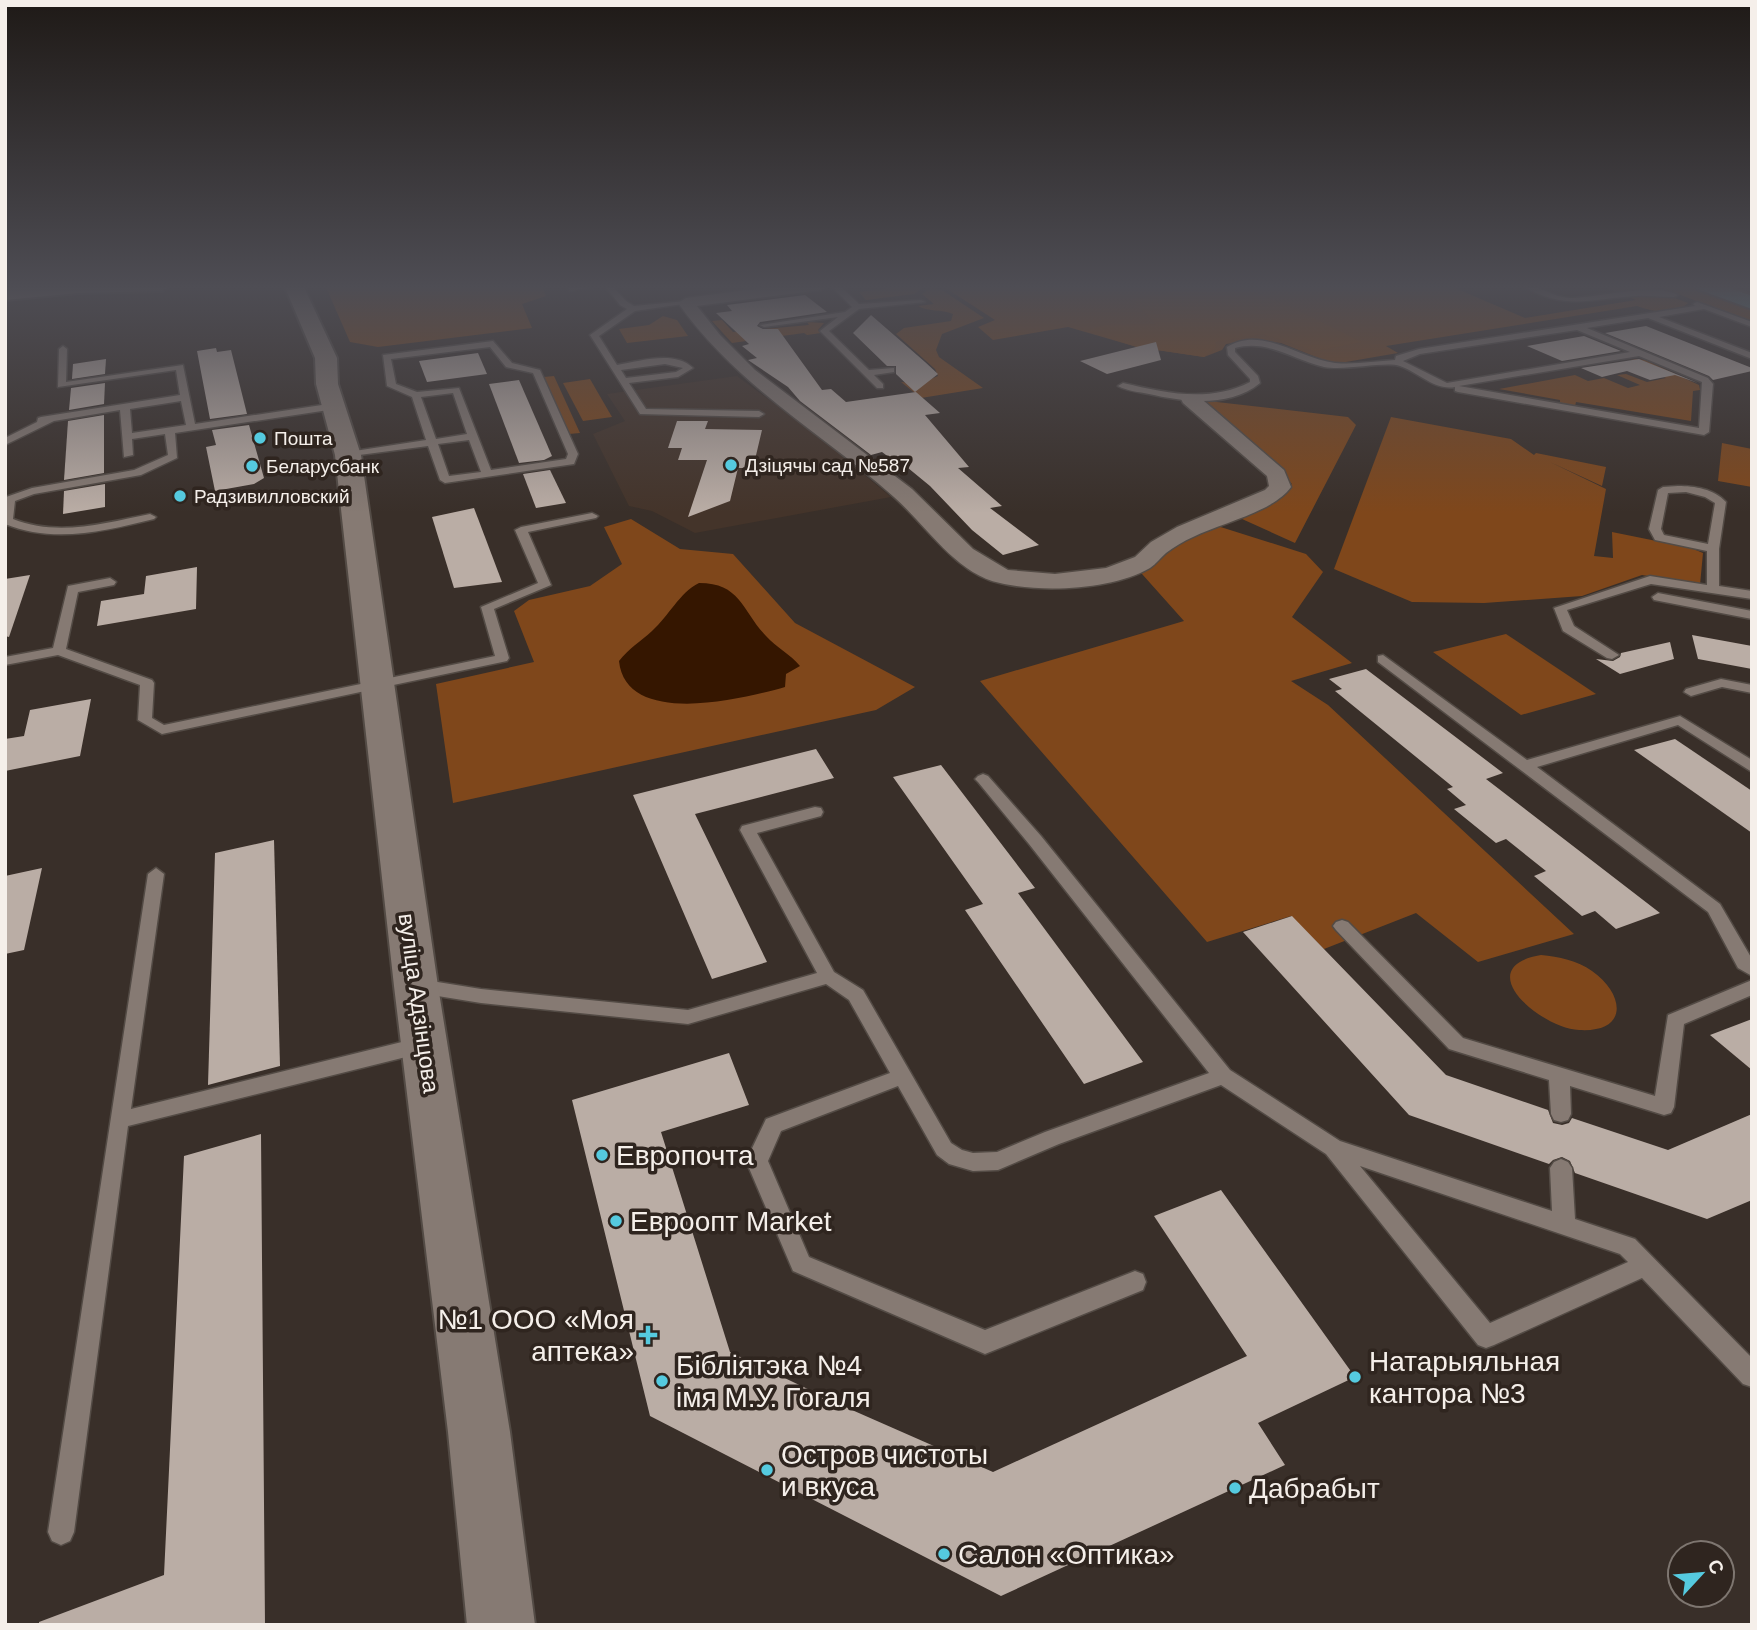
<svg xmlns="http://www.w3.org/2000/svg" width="1757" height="1630" font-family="Arial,sans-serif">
<rect width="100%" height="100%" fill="#392f29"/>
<polygon fill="#44342a" points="737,376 813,432 891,497 695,533 652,511 629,506 593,434 625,421 607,394"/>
<g fill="#7f471b">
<polygon points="325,285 542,285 546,296 522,304 532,328 378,347 350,342"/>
<polygon points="915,285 924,287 914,294 866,300 859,292"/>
<path d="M941 285H1448L1525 318 1636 300 1601 285H1641L1688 303C1674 316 1654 312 1637 306L1386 346 1398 353 1340 363 1326 361 1281 343 1254 340 1226 344 1222 350 1204 357 1137 347 1068 327 993 340 978 327 995 320Z"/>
<polygon points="1654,285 1686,285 1752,309 1752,322"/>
<path d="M930 288 942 290 984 318 942 334 936 350 939 357 983 388 921 398 901 382 919 384 938 376 935 369 896 334 904 328 951 321 953 314C942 309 927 312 918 306L934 304 922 294Z"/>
<polygon points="663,316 677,320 688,336 627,343 619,329 649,325"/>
<polygon points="722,320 733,332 809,325 807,322 824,323 818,330 821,333 807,335 804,333 732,343 712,321"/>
<polygon points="1636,359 1645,360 1699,385 1700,390 1693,391 1691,421 1576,402 1575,406 1560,403 1560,400 1499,389 1575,375 1588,381 1604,378 1628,388 1640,385 1617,375 1626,374 1647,382 1666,378 1631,360"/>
<polygon points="554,376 580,433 569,434 544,377"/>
<polygon points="590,379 612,417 583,421 563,383"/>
<polygon points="1199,400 1348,417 1356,425 1295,543 1242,519 1292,484"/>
<polygon points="1391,417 1511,439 1534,455 1536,453 1606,467 1602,486 1550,462 1606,489 1594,556 1613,558 1612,532 1691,548 1703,553 1700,585 1642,575 1582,596 1484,603 1412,602 1334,569"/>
<polygon points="1722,443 1752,449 1752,487 1718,481"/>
<polygon points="631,519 680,549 733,554 795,623 915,687 876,710 453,803 436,684 534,662 514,611 529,600 590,586 622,564 604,527"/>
<polygon points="1208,523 1306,554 1323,572 1292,617 1352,663 1291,681 1328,705 1574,934 1478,962 1416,913 1324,949 1291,916 1207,942 980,681 1184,621 1134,565"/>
<polygon points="1506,634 1596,694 1521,715 1433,652"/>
<path d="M1541 955C1559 957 1577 960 1592 971 1625 994 1629 1033 1579 1030 1540 1028 1469 967 1541 955Z"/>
</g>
<path fill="#844817" d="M1212 285C1259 285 1319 322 1362 342L1315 351 1262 334 1216 342 1215 348 1204 357 1137 347 1086 331 1105 325 1156 324 1131 300Z"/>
<path fill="#351600" d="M699 583C741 583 742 611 766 636 776 647 790 654 800 666L786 674 785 687C743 699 626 728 619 661 629 648 640 642 652 631 669 616 679 593 699 583Z"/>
<g fill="#baada5">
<polygon points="805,295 827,312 760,322 757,326 763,329 778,329 822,390 831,389 846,402 916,392 940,413 925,415 969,467 958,468 1002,506 990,508 1039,545 1003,555 972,530 930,486 902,463 898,464 882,452 871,455 800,401 788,387 748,360 757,358 742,346 749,344 716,313 732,311 727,305"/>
<polygon points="871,315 925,362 938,374 915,392 896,374 896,366 887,366 853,333"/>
<polygon points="1646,326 1752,368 1752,371 1713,380 1709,376 1605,333"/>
<polygon points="1584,336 1621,351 1562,361 1527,346"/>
<polygon points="1156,342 1161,360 1107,374 1080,361"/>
<polygon points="216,348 217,352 231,350 247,414 210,419 197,351"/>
<polygon points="478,353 487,374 427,382 419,361"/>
<polygon points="106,359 105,374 72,379 73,364"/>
<polygon points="1639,359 1698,383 1675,375 1650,380 1627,371 1602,377 1581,368"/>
<polygon points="519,380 552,456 544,460 519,463 489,384"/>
<polygon points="105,383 104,404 69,410 71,388"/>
<polygon points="104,415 104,473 64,480 68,421"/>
<polygon points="677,421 708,421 705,429 762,430 753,468 738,468 730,501 688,517 707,460 678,460 682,448 668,448"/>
<polygon points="249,425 264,478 254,484 215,491 206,447 216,445 212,430"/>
<polygon points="550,470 566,503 536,508 523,474"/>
<polygon points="105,484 105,507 63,514 64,491"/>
<polygon points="474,508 502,582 454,588 432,517"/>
<polygon points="197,567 196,609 97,626 101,601 144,594 146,576"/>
<polygon points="30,575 9,637 5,636 5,579"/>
<polygon points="1692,635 1752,646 1752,669 1698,659"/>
<polygon points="1670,642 1674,659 1620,674 1596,659 1613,661 1620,657 1621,653"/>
<polygon points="1366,669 1503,773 1486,779 1660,913 1616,929 1595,911 1582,916 1534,876 1546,871 1506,839 1496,843 1454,809 1466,805 1447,789 1453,787 1335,691 1342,689 1329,679"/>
<polygon points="91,699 80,756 5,771 5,739 24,736 30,710"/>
<polygon points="1675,739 1752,791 1752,833 1634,750"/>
<polygon points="816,749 834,778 695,814 767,962 712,979 633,795"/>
<polygon points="941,765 1035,888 1018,893 1143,1062 1084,1084 965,910 983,904 893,777"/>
<polygon points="274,840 280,1066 208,1085 215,853"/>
<polygon points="42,868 24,950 5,954 5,876"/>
<polygon points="1292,916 1446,1075 1548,1110 1553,1123 1562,1125 1569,1123 1572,1118 1668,1150 1752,1114 1752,1200 1707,1219 1575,1173 1570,1161 1562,1157 1553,1160 1549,1164 1409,1115 1243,932"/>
<polygon points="1752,1019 1752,1070 1710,1035"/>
<polygon points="729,1053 749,1105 661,1132 730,1352 852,1410 993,1472 1247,1356 1154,1216 1221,1190 1355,1377 1258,1423 1285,1465 1001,1596 650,1416 572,1100"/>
<polygon points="261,1134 265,1625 39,1625 39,1622 164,1575 184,1156"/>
</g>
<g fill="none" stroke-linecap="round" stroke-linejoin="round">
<g stroke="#534b45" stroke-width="3">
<g id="lane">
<path d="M564 285H611L626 301 634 306 686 301 690 303 635 311 599 336 617 365C640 361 675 350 693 368L678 377 629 383 646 409 759 411 764 414 759 417 640 414 590 335 627 309 620 305 604 285 570 291ZM665 364 683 368 676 372 626 378 621 370Z"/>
<polygon points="830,285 839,285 859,304 921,300 925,302 859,309 829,331 869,370 894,368 894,372 874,375 883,384 883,388 877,388 820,331 838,317 764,327 760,325 845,312 852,307"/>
<path d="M1521 285C1539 285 1552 297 1569 298 1598 298 1654 282 1678 295L1674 297C1661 297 1648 295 1635 296 1590 299 1564 311 1521 285Z"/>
<path d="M1697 302 1752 322V327L1704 309 1659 317 1752 353V359L1648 318 1587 328 1708 378 1713 384 1709 432 1704 435 1458 392 1455 391V387C1435 391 1418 372 1400 366 1385 361 1347 371 1324 367 1293 360 1268 339 1235 348V352L1258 376 1260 383C1230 408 1184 402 1149 394 1139 392 1127 391 1118 386L1123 383C1166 393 1209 403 1250 382V379L1228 355 1227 347C1261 325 1300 359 1335 363 1355 365 1375 361 1395 360L1396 356 1419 349 1695 306 1693 304ZM1577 330 1630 352 1447 383 1403 361 1420 354ZM1639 356 1702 382 1699 428 1459 386Z"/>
<path d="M493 341 512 363 540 370 578 454 574 464 445 483 440 480 428 446 344 457V453L348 452 426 440 412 397 387 386 383 355ZM490 347 506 367 533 373 568 454 566 459 491 470 459 388 417 392 396 384 391 359ZM453 393 467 434 436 439 421 397ZM469 440 481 472 449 476 438 444Z"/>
<path d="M63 346 67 349 66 382 183 365 195 424 335 403 340 406 335 409 175 433 177 458 141 475 34 494 15 501 13 519C58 537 105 523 150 514L156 517 154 519C105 531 54 544 5 524L6 497 32 488 134 470 168 455 165 434 132 439 133 455 124 457 120 410 54 421 5 445V438L37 422 38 418 41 417 180 395 176 370 58 387 59 349ZM181 401 186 425 132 433 130 409Z"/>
<path d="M1678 486C1695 486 1714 489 1726 502L1719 549V586L1752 591V599L1651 584 1567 610 1574 626 1619 655 1612 659 1607 658 1563 631 1554 608 1650 576 1707 585V551L1655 540 1649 529 1658 490 1663 487ZM1686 492 1705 497 1715 503 1708 544 1664 535 1661 529 1668 493Z"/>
<polygon points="592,513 598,516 596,518 528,532 551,585 494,609 509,658 507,661 162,734 138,720 140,685 58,655 5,665 5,657 53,648 68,586 110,578 116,582 114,585 78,592 66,649 152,680 154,683 152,718 164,725 495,656 481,607 538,583 515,530 521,527"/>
<polygon points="1658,593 1752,611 1752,619 1654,600 1652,597"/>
<polygon points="1383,655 1527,760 1680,716 1752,760 1752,772 1678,725 1537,767 1720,904 1752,959 1752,976 1738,968 1708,912 1378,662 1378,656"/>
<polygon points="1721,679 1752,685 1752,693 1722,687 1691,696 1684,692 1686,689"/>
<path d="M983 774 988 776 1041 836 1230 1070 1340 1141 1552 1211 1550 1168 1554 1162 1561 1159 1568 1162 1572 1168 1575 1219 1635 1239 1752 1358V1387L1743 1384 1642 1278 1494 1345 1486 1348 1478 1345 1326 1154 1221 1085 1059 1144 998 1170 973 1171 949 1164 937 1155 898 1086 781 1131 768 1161 809 1257 985 1330 1135 1271 1143 1274 1146 1282 1143 1290 985 1354 793 1271 790 1264 746 1161 766 1119 890 1073 849 1000 826 984 688 1024 481 1003 419 993 413 991 410 986 413 981 419 979 481 989 688 1010 817 973 740 830 742 826 815 807 821 808 823 812 821 816 757 833 834 972 863 990 951 1143 962 1150 973 1153 997 1152 1045 1132 1209 1073 1029 844 978 782 975 779 978 776ZM1360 1166 1620 1254 1628 1262 1490 1323Z"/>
<polygon points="156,868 164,874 131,1109 422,1037 429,1040 432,1045 429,1050 422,1053 128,1126 74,1532 70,1541 61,1545 52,1541 48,1532 148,874"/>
<polygon points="1342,920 1348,922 1463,1038 1655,1096 1668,1015 1752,980 1752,995 1684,1024 1674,1107 1671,1113 1664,1115 1570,1086 1571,1114 1568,1120 1561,1122 1554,1120 1551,1114 1549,1080 1449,1049 1336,930 1333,926 1336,922"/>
</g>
</g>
<g stroke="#534b45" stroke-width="3">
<path id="street" d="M784 285H829L821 290 697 306 720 335 755 370 912 489 973 549 1008 570 1055 574 1106 568 1135 557 1151 542 1177 527 1265 490 1269 486 1267 476 1183 403 1181 399 1183 395H1197L1284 470 1291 487C1273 512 1221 523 1193 537 1184 541 1174 547 1166 553 1160 558 1156 564 1150 568 1112 590 1042 593 1000 583 956 574 926 525 894 497 819 431 737 386 678 303L686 298Z"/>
</g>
<g stroke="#534b45" stroke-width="4">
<g id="secondary">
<polygon points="39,285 171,285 162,291 78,293 5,300 5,288"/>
<polygon points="284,285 303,285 337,358 338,384 361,455 438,986 510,1432 535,1625 467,1625 448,1432 394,986 335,455 316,384 315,358"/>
</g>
</g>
<g stroke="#534b45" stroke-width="4">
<polygon id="primary" points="1695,285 1722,285 1752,296 1752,309 1697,289"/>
</g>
<use href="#lane" fill="#867a73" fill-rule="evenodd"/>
<use href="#street" fill="#867a73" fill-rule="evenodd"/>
<use href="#secondary" fill="#867a73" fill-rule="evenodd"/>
<use href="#primary" fill="#578b92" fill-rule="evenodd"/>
</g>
<linearGradient id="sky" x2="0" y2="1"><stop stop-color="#1f1a17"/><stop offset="0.56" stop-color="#4e4d54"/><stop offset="1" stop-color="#4e4d54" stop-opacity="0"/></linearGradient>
<rect width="1757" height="513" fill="url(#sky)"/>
<g fill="#55cadf" stroke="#2f251f" stroke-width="2.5">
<circle cx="260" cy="438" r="7"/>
<circle cx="731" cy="465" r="7"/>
<circle cx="252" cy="466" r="7"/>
<circle cx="180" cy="496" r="7"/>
<circle cx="602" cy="1155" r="7"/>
<circle cx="616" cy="1221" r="7"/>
<path d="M644.5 1324.5h7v7h7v7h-7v7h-7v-7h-7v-7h7z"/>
<circle cx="1355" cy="1377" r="7"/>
<circle cx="662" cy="1381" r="7"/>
<circle cx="767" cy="1470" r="7"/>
<circle cx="1235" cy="1488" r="7"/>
<circle cx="944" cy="1554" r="7"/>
</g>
<g text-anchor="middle" stroke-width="7" stroke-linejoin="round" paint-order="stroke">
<g font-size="19" fill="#f5efea" stroke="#2f251f" text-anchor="start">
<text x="274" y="445">Пошта</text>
<text x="745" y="472">Дзіцячы сад №587</text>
<text x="266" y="473">Беларусбанк</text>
<text x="194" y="503">Радзивилловский</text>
</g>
<g font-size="23" fill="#f5efea" stroke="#2f251f">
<text transform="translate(419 1003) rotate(82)" y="8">вуліца Адзінцова</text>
</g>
<g font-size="28" fill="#f5efea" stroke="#2f251f" text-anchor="start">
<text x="616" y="1165">Европочта</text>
<text x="630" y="1231">Евроопт Market</text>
<text x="634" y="1329" text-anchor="end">№1 ООО «Моя<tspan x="634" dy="32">аптека»</tspan></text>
<text x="1369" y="1371">Натарыяльная<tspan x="1369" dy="32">кантора №3</tspan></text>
<text x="676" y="1375">Бібліятэка №4<tspan x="676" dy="32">імя М.У. Гогаля</tspan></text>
<text x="781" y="1464">Остров чистоты<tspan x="781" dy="32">и вкуса</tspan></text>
<text x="1249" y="1498">Дабрабыт</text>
<text x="958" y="1564">Салон «Оптика»</text>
</g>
</g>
<rect width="1757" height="1630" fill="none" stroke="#f5efea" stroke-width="14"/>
<g transform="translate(1701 1574) rotate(64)"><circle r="33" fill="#2f251f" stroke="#7e7670" stroke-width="2"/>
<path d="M0-5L12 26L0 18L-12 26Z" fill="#55cadf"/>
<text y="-10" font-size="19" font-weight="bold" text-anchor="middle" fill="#f5efea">С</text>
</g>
</svg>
